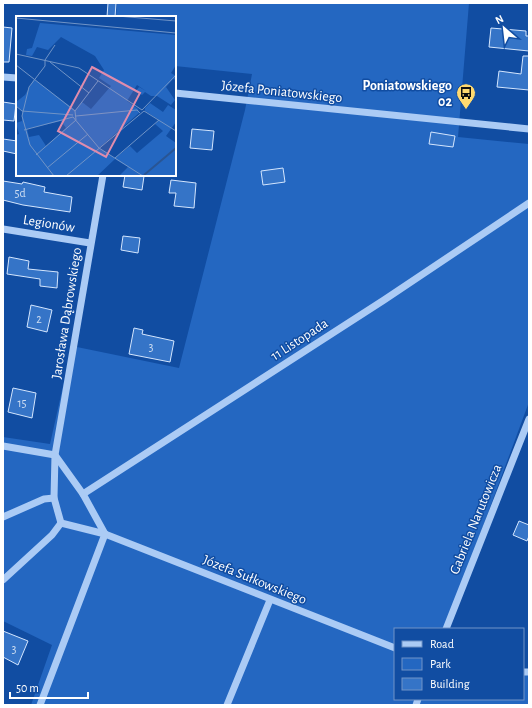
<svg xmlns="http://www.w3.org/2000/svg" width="532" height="708" font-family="'Alegreya Sans',sans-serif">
<rect width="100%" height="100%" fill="#114da2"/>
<polygon fill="#2467c1" points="117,3 469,3 458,137 529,144 529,402 445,629 395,629 395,699 523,699 523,672 529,672 529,705 31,705 52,645 3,621 3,437 50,444 72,346 179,368 245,110 252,74 175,66 175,17 116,17"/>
<g fill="#3574c7" stroke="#d4e6fe">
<polygon points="108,3 116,3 115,17 107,17"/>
<polygon points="3,27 12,28 9,62 3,62"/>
<polygon points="491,28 526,31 526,36 529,36 529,51 489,47"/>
<polygon points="523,56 529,56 529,90 497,87 499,71 521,74"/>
<polygon points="3,102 16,104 14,121 3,120"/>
<polygon points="192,129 214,131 212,150 190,148"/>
<polygon points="431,132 455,136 453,147 429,144"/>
<polygon points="3,139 17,141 17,154 3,151"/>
<polygon points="283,168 285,182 263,185 261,171"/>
<polygon points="125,175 144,176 142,190 123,187"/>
<polygon points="171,180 196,183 194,208 174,206 176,193 169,193"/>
<polygon points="3,181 22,184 23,182 45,187 44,192 72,197 70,212 23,205 3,200"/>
<polygon points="123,236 140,238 138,253 121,250"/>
<polygon points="9,257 29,261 28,269 58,272 57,288 40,286 40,279 7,274"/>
<polygon points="31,305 52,310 47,332 27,327"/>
<polygon points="134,328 143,330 142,334 174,341 170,362 129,354"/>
<polygon points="13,388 36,393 32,418 8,412"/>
<polygon points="519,521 529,525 529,536 527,541 513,535"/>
<polygon points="3,631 28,641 18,665 3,657"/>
</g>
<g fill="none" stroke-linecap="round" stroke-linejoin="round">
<g stroke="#abcbf5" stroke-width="7">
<polyline points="3,77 17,78"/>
<polyline points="175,93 529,129"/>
<polyline points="3,229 90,243"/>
<polyline points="3,446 55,455 83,494 105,534"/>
<polyline points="83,494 384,300 529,203"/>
<polyline points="3,517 44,499 54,498"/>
<polyline points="61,523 105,534 395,648"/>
<polyline points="61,523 54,498 55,455 103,175"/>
<polyline points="3,580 52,535 61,523"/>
<polyline points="446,629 529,419"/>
<polyline points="523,672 529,672"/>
<polyline points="40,705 105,534"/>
<polyline points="227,705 270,600"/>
<polyline points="416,705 418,699"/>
</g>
</g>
<defs>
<g id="bus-pin" transform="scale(1)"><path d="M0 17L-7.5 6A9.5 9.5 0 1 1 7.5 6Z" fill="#ffd96f" stroke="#114da2"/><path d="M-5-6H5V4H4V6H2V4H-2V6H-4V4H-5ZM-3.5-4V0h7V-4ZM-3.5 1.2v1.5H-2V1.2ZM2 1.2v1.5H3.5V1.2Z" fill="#111"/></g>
</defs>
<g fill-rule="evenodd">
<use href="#bus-pin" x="466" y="93"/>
</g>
<g text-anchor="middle" stroke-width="3" stroke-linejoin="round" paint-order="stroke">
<g font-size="12" fill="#ccdcf1">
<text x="20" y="197">5d</text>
<text x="39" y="323">2</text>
<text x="151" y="351">3</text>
<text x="22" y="407">15</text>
<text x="14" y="653">3</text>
</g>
<g font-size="14" font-weight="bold" fill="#fff" stroke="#114da2" text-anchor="end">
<text x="452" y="90">Poniatowskiego<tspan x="452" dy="16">02</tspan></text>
</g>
<g font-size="14" fill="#fff" stroke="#114da2">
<text transform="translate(282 91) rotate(6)" y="5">Józefa Poniatowskiego</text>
<text transform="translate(49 223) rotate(9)" y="5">Legionów</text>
<text transform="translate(66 313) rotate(-81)" y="5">Jarosława Dąbrowskiego</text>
<text transform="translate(299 339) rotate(-33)" y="5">11 Listopada</text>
<text transform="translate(475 519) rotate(-68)" y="5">Gabriela Narutowicza</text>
<text transform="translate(255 579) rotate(22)" y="5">Józefa Sułkowskiego</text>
</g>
</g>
<g transform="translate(16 16)">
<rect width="160" height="160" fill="#114da2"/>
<path d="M24 7 160 19V49L155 57 160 60V64L157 63 150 71 159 84 155 89 141 80H135L129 76 126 79 120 75 123 71 130 75 121 69 111 85 122 93 123 97 83 132 99 142 114 130 121 137 147 115 139 108 143 104 129 95V92L134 87 147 96 152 89 160 94V106L150 120 160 127V160H103L112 151 99 143 81 160H0V119L3 118 0 107 6 105V95L0 90V86L9 79 18 63 59 94 66 86 75 93 95 70 83 62 88 54 79 40 45 21 32 34 21 31 16 40 10 39 11 33 16 32ZM45 105 50 112 30 130 23 119 13 121 11 113Z" fill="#2467c1" fill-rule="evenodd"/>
<path fill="none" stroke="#295594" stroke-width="2" d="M128 159 160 132"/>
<path fill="none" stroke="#7094c7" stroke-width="1" d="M101 0 160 5M0 2 160 17M0 38 63 52 126 94M34 46 73 77M0 49 59 95 60 104M0 90 6 95 57 99M126 94 160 59M59 95 82 65M128 95 160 115M60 100 121 94 124 97M57 101 83 132 127 160M8 114 57 101M20 139 60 104M99 142 143 104M31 152 72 118M38 160 14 129 6 100 13 71 29 50V44L39 29M50 160 128 95"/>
<path fill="#e08cad" fill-opacity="0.15" stroke="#e08cad" stroke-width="2" d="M76 51 124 77 90 141 42 115Z"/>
<rect width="160" height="160" fill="none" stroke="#fff" stroke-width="2"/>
</g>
<rect width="532" height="708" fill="none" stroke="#ffffff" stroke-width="8"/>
<rect x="394" y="628" width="130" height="72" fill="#114da2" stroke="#7094c7"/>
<rect x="402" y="641" width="20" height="6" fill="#abcbf5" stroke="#7094c7"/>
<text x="430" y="648" font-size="12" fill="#ffffff">Road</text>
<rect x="402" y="658" width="20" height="12" fill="#2467c1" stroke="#7094c7"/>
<text x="430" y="668" font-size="12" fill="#ffffff">Park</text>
<rect x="402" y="678" width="20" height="12" fill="#3574c7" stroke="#7094c7"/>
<text x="430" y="688" font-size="12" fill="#ffffff">Building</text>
<g transform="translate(504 28) rotate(332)" stroke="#114da2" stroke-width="3" paint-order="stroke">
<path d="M0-3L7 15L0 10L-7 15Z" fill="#ffffff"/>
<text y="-6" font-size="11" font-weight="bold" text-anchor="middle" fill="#ffffff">N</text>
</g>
<path d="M10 692v6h78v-6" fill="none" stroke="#ffffff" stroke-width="2"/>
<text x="16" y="692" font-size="12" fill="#ffffff" stroke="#114da2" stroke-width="3" paint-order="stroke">50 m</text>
</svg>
